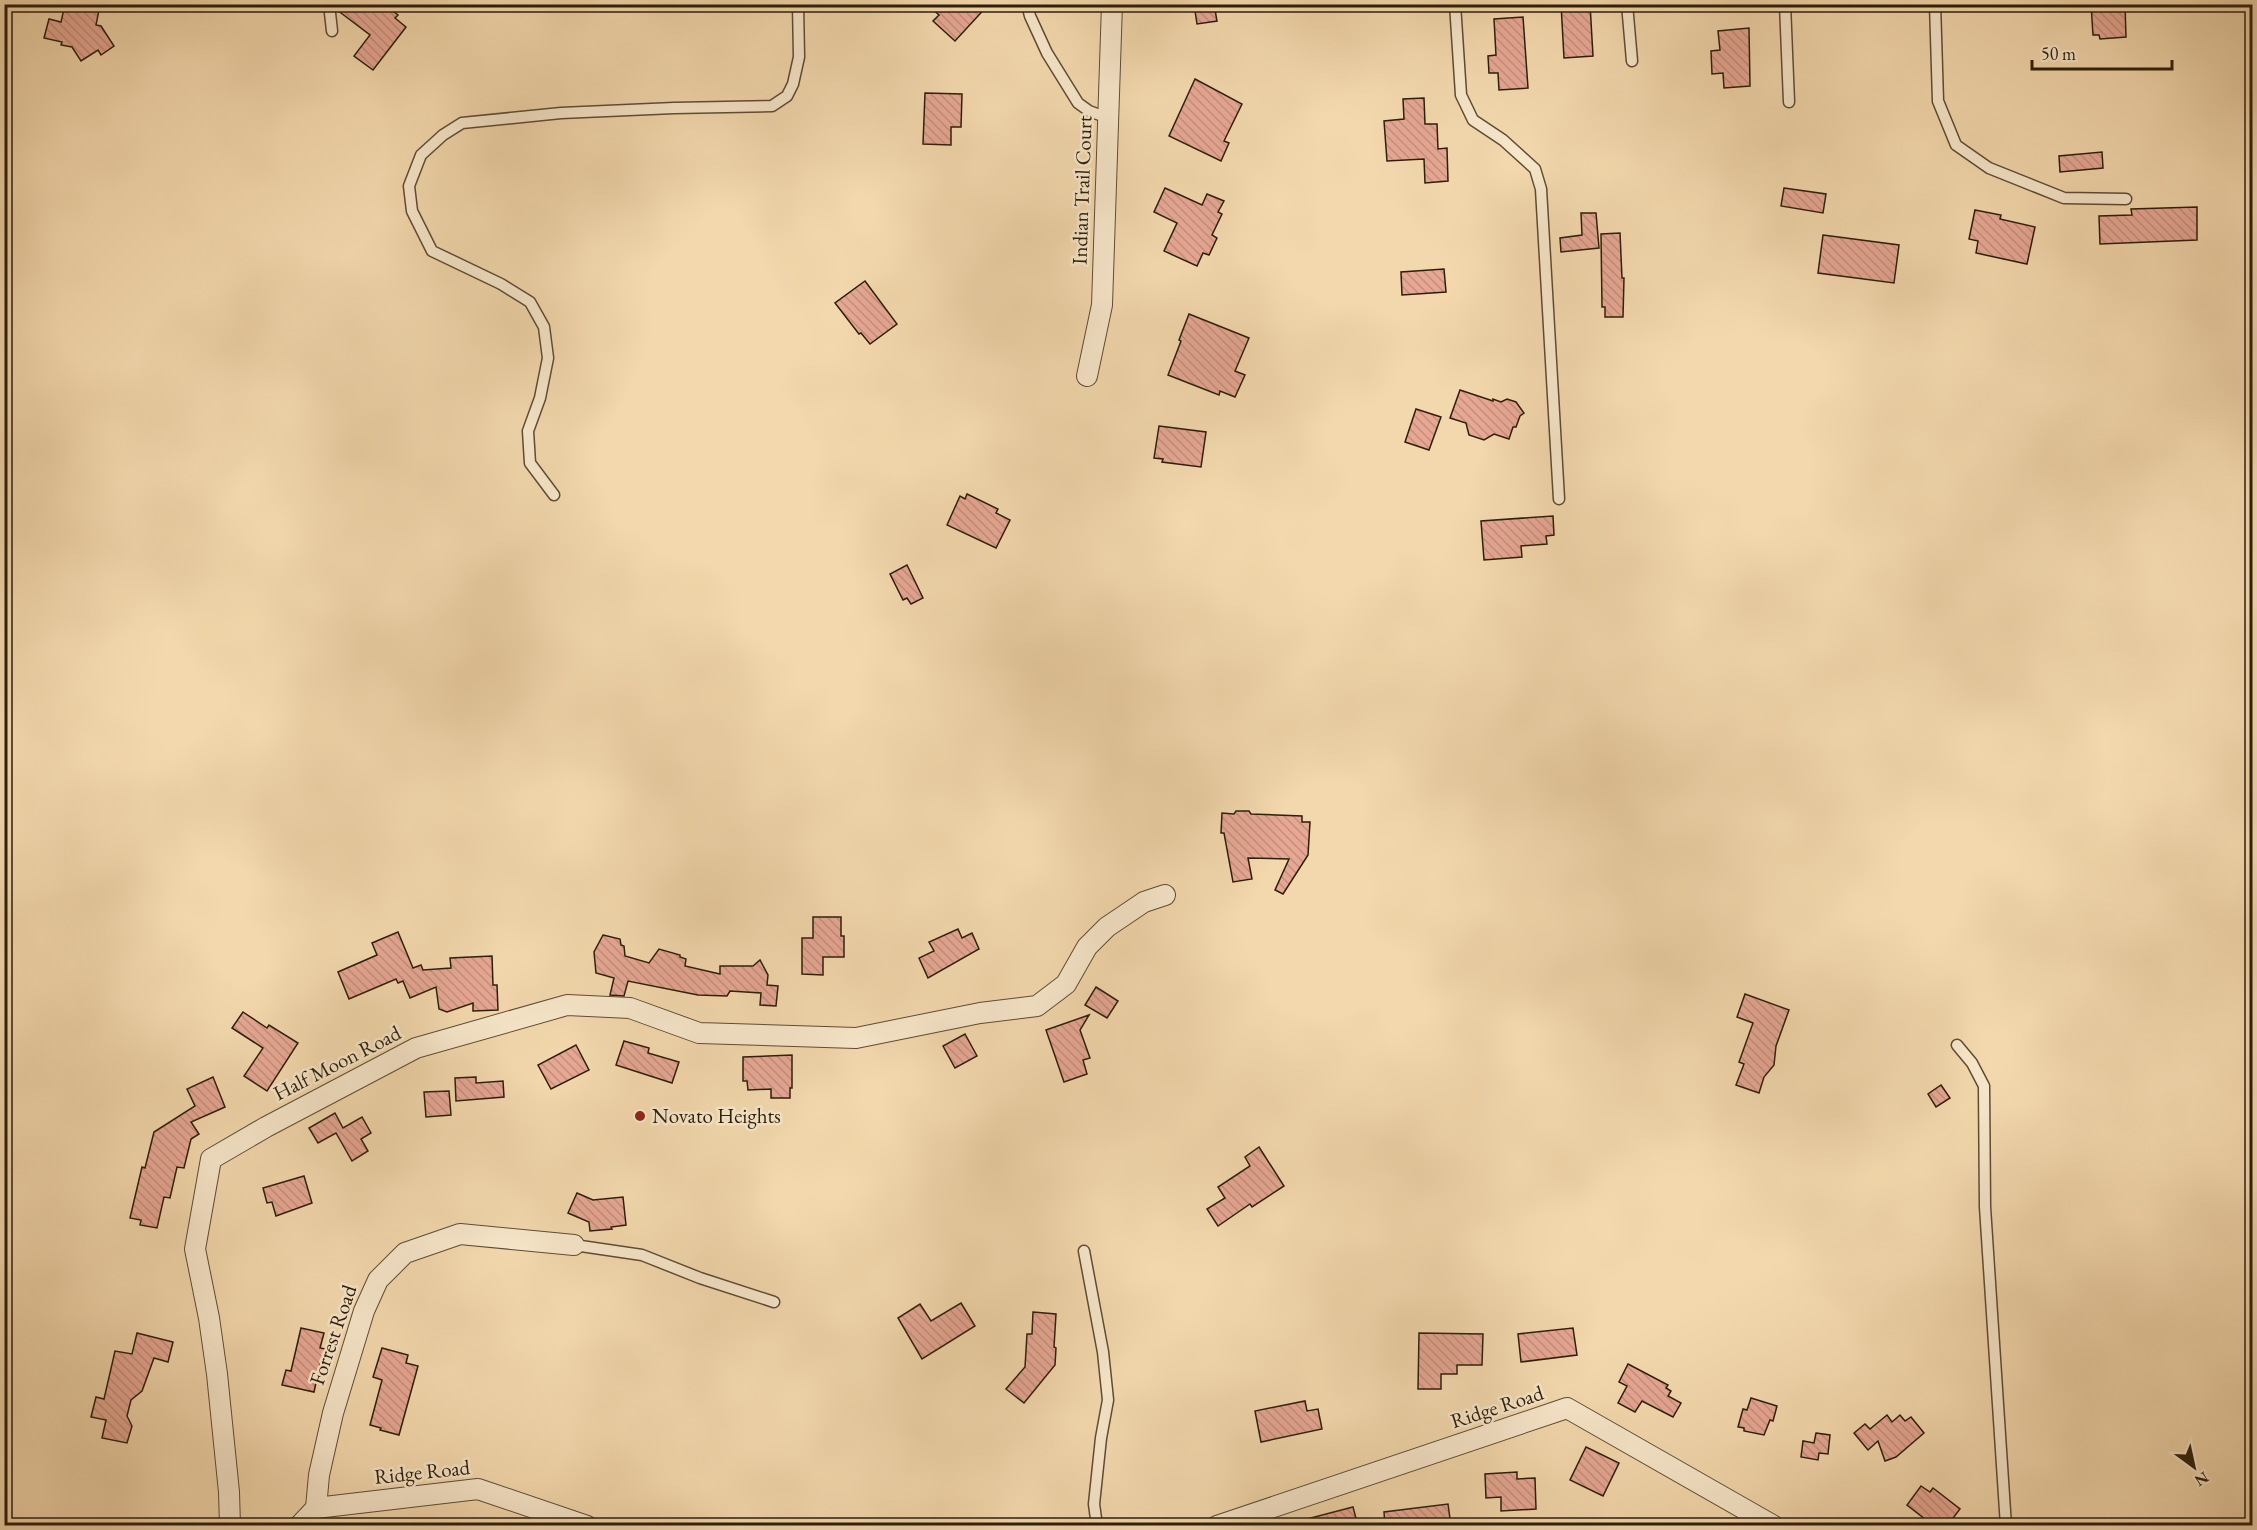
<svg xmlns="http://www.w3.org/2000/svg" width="2257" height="1530" font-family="'EB Garamond',serif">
<defs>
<pattern id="building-back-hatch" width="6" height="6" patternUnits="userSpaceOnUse" patternTransform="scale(1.5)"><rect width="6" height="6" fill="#e6a793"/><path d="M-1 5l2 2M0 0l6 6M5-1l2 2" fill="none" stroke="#c58f7d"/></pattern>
</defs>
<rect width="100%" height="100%" fill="#f3d8ad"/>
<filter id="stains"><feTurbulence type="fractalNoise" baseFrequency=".00333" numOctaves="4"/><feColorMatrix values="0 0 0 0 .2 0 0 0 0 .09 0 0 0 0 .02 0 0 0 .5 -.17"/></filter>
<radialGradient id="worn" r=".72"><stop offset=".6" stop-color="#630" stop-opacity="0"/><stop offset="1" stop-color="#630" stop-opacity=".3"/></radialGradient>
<g fill="url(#building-back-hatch)" stroke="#2c1e0b" stroke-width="1.5">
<polygon points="65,4 99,10 96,25 101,26 114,46 101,55 98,50 81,61 72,47 61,45 62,42 44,38 49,19 61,22"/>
<polygon points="337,4 384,4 398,15 395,18 406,27 373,70 354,56 370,35 337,10"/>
<polygon points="927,4 989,4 955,41 933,21 939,15"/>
<polygon points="1194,4 1214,4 1217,21 1197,24"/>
<polygon points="1561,4 1590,4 1593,56 1564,58"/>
<polygon points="2091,4 2125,4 2126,37 2100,39 2099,35 2093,35"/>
<polygon points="1523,17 1528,88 1499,90 1498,73 1489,73 1488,56 1496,55 1494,19"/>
<polygon points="1749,28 1750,86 1724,88 1723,73 1712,74 1711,51 1720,50 1718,31"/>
<polygon points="1195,79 1242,104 1224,141 1229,143 1221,161 1169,136"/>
<polygon points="925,93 962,94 961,127 951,127 951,145 923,144"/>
<polygon points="1424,98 1425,124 1437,124 1438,149 1447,148 1448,181 1425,183 1424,159 1387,161 1384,121 1404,119 1403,99"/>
<polygon points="2102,152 2103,168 2060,172 2059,156"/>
<polygon points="1165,188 1202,205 1207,194 1224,201 1218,212 1222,214 1212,235 1217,238 1209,255 1203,253 1197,266 1164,251 1177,223 1154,212"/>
<polygon points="1784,188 1826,194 1823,213 1781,206"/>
<polygon points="2197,207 2197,240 2100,244 2099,216 2132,215 2131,209"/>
<polygon points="1975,210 2001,215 2000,219 2035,227 2027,264 1976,253 1978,241 1969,239"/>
<polygon points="1581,213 1596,213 1599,248 1561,252 1560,238 1582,235"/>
<polygon points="1620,233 1622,278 1624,278 1623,317 1605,317 1605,307 1602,307 1601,234"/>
<polygon points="1823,235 1899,245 1894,283 1818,273"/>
<polygon points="1444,269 1446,292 1402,295 1401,272"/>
<polygon points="865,281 897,324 870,344 861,333 859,334 835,303"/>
<polygon points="1189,314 1249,338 1235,371 1245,375 1235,397 1220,391 1219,395 1168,375 1181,341 1179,340"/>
<polygon points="1460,390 1493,401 1493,399 1501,402 1507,399 1516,402 1524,413 1520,416 1516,427 1513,427 1509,439 1494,434 1484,440 1469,435 1466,423 1450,418"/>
<polygon points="1416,409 1441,417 1429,450 1405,442"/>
<polygon points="1159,426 1206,432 1201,467 1162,462 1163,459 1154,458"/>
<polygon points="967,494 998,509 996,513 1010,520 996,548 947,525 960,496 965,499"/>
<polygon points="1553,516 1554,535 1546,536 1547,544 1521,546 1522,557 1484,560 1481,521"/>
<polygon points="907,565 923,598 911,604 907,598 903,600 890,574"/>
<polygon points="1236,811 1249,811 1251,814 1302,816 1302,822 1310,822 1308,855 1283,894 1275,890 1289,859 1248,858 1252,879 1233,882 1224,833 1221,833 1222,813 1234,814"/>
<polygon points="813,917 841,917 841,936 844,936 844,957 823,957 823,975 802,974 802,938 813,938"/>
<polygon points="958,929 962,938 972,933 979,949 928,978 919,958 934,951 929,942"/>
<polygon points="398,932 413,968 421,965 423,970 451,968 450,958 492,956 493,985 497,985 498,1010 473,1011 473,1003 447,1012 439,1009 436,987 410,998 403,981 398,983 396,979 349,999 338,972 377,955 372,943"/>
<polygon points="603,935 620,939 621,945 624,946 625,956 649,963 659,949 680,955 680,957 686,959 685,966 720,974 720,966 753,966 760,960 768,975 767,985 778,986 776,1006 760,1005 761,993 730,991 727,996 698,995 628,981 624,996 610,995 614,978 596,973 594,952"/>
<polygon points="1096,987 1118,1001 1107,1018 1085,1005"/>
<polygon points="1745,994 1789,1010 1776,1046 1774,1065 1764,1077 1759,1093 1736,1085 1744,1064 1739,1062 1753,1023 1737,1017"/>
<polygon points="243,1012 267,1028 269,1025 298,1043 267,1091 244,1076 263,1048 232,1028"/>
<polygon points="1089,1015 1080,1030 1090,1058 1083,1060 1087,1074 1064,1082 1046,1030"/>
<polygon points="965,1034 977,1056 955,1068 943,1046"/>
<polygon points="624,1041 649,1048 648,1053 679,1062 672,1083 616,1065"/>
<polygon points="576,1045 589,1070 551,1089 538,1065"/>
<polygon points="792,1055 792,1088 790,1088 790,1098 771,1098 771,1089 748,1090 747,1081 743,1081 743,1057"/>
<polygon points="213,1077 225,1107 191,1122 199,1134 191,1139 184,1168 177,1167 170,1198 164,1197 157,1228 140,1225 141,1220 130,1218 142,1167 145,1168 154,1132 195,1106 187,1089"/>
<polygon points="476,1077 476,1083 503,1081 504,1097 456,1101 455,1078"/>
<polygon points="1941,1085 1950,1098 1936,1107 1928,1094"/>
<polygon points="449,1091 451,1115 426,1117 424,1092"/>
<polygon points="335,1113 343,1128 362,1117 371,1133 361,1139 368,1151 352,1161 336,1133 318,1143 309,1128"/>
<polygon points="1259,1147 1284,1186 1252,1207 1250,1204 1218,1226 1207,1209 1225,1198 1218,1187 1250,1166 1245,1157"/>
<polygon points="304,1176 312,1203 276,1216 272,1202 267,1203 263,1188"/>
<polygon points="577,1193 593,1200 623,1197 626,1225 611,1227 612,1229 590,1231 589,1222 568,1213"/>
<polygon points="961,1303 975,1326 922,1359 898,1318 920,1304 931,1321"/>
<polygon points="1033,1312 1056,1314 1054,1347 1056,1348 1055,1365 1024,1403 1006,1389 1025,1367 1027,1334 1032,1334"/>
<polygon points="301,1328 324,1333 320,1348 326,1349 323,1365 320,1364 314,1392 282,1385 286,1370 291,1371"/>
<polygon points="1573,1328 1577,1355 1521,1362 1518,1334"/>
<polygon points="137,1333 173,1342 168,1362 154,1358 142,1391 131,1400 127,1416 132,1426 127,1443 102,1438 106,1420 91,1417 96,1397 104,1399 115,1351 132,1354"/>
<polygon points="1419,1333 1483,1334 1482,1365 1457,1365 1457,1374 1441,1374 1441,1389 1418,1389"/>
<polygon points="382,1348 408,1355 406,1363 418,1366 399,1435 380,1430 381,1428 370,1425 382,1380 373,1377"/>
<polygon points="1628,1364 1668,1385 1666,1388 1671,1391 1668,1396 1681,1403 1673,1417 1642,1401 1635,1412 1618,1403 1627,1386 1619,1382"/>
<polygon points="1751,1398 1777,1406 1773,1421 1770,1420 1764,1435 1744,1431 1744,1428 1738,1427 1743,1409 1747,1410"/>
<polygon points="1305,1401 1307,1411 1318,1409 1322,1429 1261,1442 1255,1411"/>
<polygon points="1887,1415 1892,1422 1900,1415 1905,1421 1911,1417 1924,1433 1896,1457 1885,1461 1878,1441 1868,1450 1854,1433 1865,1424 1870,1429"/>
<polygon points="1816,1433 1830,1435 1828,1454 1819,1453 1818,1460 1801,1457 1803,1441 1814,1443"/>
<polygon points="1586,1447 1619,1463 1603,1496 1570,1480"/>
<polygon points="1517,1472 1517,1479 1535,1478 1536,1509 1501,1511 1501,1497 1486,1498 1485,1474"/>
<polygon points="1921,1486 1930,1492 1933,1488 1960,1509 1947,1526 1934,1526 1907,1505"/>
<polygon points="1448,1504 1451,1526 1385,1526 1384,1512"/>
<polygon points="1353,1507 1358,1526 1304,1526 1303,1520"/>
</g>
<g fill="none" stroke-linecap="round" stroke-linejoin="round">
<g stroke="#5e4c34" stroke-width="13">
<g id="lane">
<polyline points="329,4 332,31"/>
<polyline points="1027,4 1030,16 1047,53 1078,103 1089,111 1108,118"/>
<polyline points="1455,4 1461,95 1473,120 1503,140 1535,169 1541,189 1559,499"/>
<polyline points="1627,4 1632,61"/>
<polyline points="1785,4 1789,102"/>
<polyline points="1935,4 1938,101 1956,145 1989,168 2064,198 2126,199"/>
<polyline points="554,495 530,463 528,431 540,398 548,358 544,327 530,302 501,284 432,251 412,211 409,186 421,155 443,135 462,123 561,113 674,108 772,106 787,96 793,84 799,57 798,4"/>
<polyline points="1957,1045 1972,1063 1984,1086 1985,1207 2006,1526"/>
<polyline points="574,1245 642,1255 700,1278 774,1302"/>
<polyline points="1084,1251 1103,1352 1108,1400 1101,1438 1094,1504 1097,1526"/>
</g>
</g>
<g stroke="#5e4c34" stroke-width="22">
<g id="street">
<polyline points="1087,376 1102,305 1112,4"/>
<polyline points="316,1508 319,1475 333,1413 364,1311 378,1280 405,1253 460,1234 574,1245"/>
<polyline points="230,1526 229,1492 217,1374 209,1318 195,1249 211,1159 266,1127 416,1048 567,1005 630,1008 699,1033 856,1038 980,1013 1037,1006 1066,984 1087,947 1107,927 1144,902 1165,895"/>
<polyline points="299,1526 316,1508 478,1489 587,1526"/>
<polyline points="1217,1526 1567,1408 1774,1526"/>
</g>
</g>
<use href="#lane" stroke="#f7e6ca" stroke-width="10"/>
<use href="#street" stroke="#f7e6ca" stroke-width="20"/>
</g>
<circle fill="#8f2418" stroke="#f7e6ca" stroke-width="2" cx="640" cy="1116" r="6"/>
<g text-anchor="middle" stroke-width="5" stroke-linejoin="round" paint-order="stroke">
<g font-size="21" fill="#2c1e0b" stroke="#f7e6ca">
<text transform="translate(1082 190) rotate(-88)" y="7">Indian Trail Court</text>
<text transform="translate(337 1063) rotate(-27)" y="7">Half Moon Road</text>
<text transform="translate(333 1335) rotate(-71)" y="7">Forrest Road</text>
<text transform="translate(1497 1407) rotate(-18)" y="7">Ridge Road</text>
<text transform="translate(422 1472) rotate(-6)" y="7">Ridge Road</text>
</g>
<g font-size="21" fill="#2c1e0b" stroke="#f7e6ca" text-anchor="start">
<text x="652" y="1123">Novato Heights</text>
</g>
</g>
<rect width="2257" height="1530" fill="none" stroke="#f3d8ad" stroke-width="24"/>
<rect x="6" y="6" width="2245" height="1518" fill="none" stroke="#2c1e0b" stroke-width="3"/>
<rect x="12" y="12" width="2233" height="1506" fill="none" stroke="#2c1e0b" stroke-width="1.5"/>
<g transform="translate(2194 1467) rotate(147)" stroke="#f7e6ca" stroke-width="4.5" paint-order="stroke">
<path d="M0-4.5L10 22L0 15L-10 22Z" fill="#2c1e0b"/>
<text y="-9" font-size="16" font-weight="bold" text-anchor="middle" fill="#2c1e0b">N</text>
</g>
<path d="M2032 60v9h140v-9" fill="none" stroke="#2c1e0b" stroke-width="3"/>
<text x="2041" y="60" font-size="18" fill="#2c1e0b" stroke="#f7e6ca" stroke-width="4.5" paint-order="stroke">50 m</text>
<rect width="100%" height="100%" filter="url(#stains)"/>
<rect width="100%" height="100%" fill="url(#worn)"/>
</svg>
